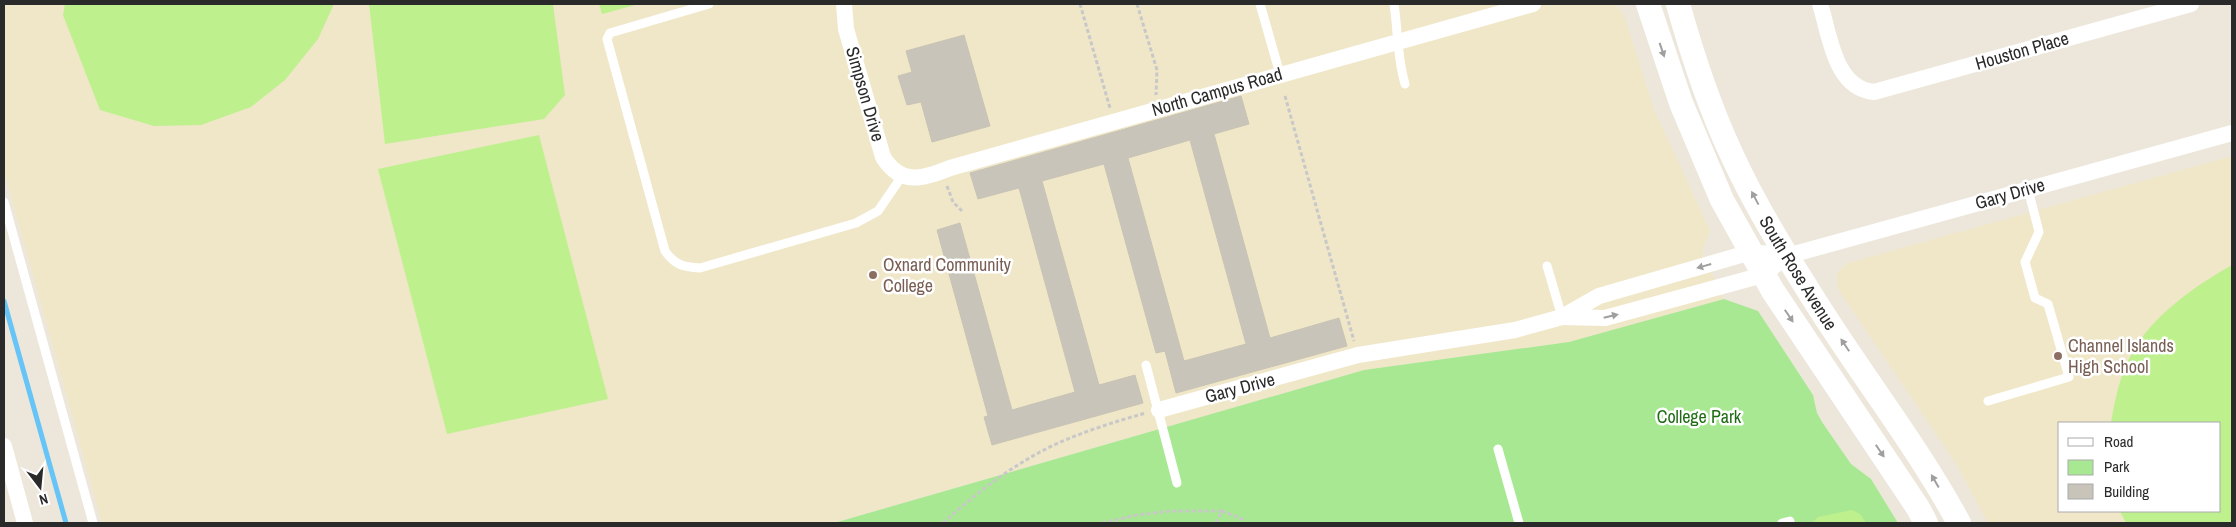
<svg xmlns="http://www.w3.org/2000/svg" width="2236" height="527" font-family="'Archivo Narrow',sans-serif">
<rect width="100%" height="100%" fill="#ede7db"/>
<g fill="#f0e7c9" fill-rule="evenodd">
<polygon points="4,4 1615,4 1624,15 1654,109 1710,231 1702,252 1724,299 1569,342 1364,370 833,523 102,523 4,171"/>
<path d="M2232 156V523H1988L1955 462 1838 289 1837 273 1848 263ZM2060 423H2220V511H2060Z"/>
</g>
<polygon fill="#a8e893" points="1724,299 1758,311 1813,395 1817,413 1822,422 1851,464 1871,479 1898,523 834,523 1364,370 1569,342"/>
<g fill="#bef08e">
<polygon points="65,4 334,4 318,39 285,80 251,107 201,125 154,126 100,110 63,15"/>
<polygon points="369,4 553,4 565,95 544,119 385,144"/>
<polygon points="599,4 639,4 602,14"/>
<polygon points="539,135 608,399 447,434 378,169"/>
<path d="M2232 265V523H2126L2120 511H2220V423H2111C2115 399 2120 375 2132 353 2153 315 2195 286 2232 265Z"/>
<polygon points="1852,510 1860,514 1866,523 1812,523 1818,517"/>
</g>
<g fill="none" stroke-linecap="round" stroke-linejoin="round">
<polyline stroke="#66c4f7" stroke-width="5" points="4,301 66,523"/>
</g>
<g fill="#c8c4ba" stroke="#c9c3b4" fill-rule="evenodd">
<polygon points="964,35 990,126 932,142 921,102 907,105 898,76 912,72 906,51"/>
<path d="M1241 96 1249 124 1214 134 1270 338 1339 318 1347 346 1176 393 1165 351 1156 353 1104 164 1042 181 1099 385 1135 375 1143 403 992 445 984 417 988 416 937 230 960 223 1012 410 1075 392 1019 188 978 199 970 173ZM1190 140 1246 344 1184 361 1128 158Z"/>
</g>
<g fill="none" stroke-linecap="round" stroke-linejoin="round">
<g stroke="#c8c8c8" stroke-width="3" stroke-dasharray="4 2.5" stroke-linecap="butt">
<polyline points="1080,4 1110,108"/>
<polyline points="1137,4 1157,70 1156,95"/>
<polyline points="1285,96 1354,341"/>
<polyline points="947,186 953,202 962,211"/>
<path d="M943 523C973 496 1006 470 1042 451 1072 435 1113 422 1146 413"/>
<polyline points="1102,523 1137,515 1171,511 1222,511"/>
<polyline points="1216,523 1222,511 1242,519 1244,523"/>
</g>
<g stroke="#fff" stroke-width="9">
<path d="M709 4 610 33 607 39 665 251C675 265 683 267 700 268L856 223 878 211 902 176"/>
<polyline points="1260,4 1280,74"/>
<path d="M1394 4C1398 31 1397 57 1405 84"/>
<polyline points="4,202 93,523"/>
<polyline points="1547,266 1562,317"/>
<polyline points="1146,365 1177,483"/>
<polyline points="1988,401 2069,377 2048,304 2035,298 2025,262 2039,232 2028,189"/>
<polyline points="1498,449 1519,523"/>
<polyline points="1782,523 1790,521"/>
</g>
<g stroke="#fff" stroke-width="16">
<path d="M844 4 846 29 883 157C901 186 923 179 950 168L1533 4"/>
<path d="M1820 4C1830 35 1834 88 1874 92L2191 4"/>
<polyline points="1562,317 1605,318 1763,275 1787,256"/>
<polyline points="1159,410 1358,355 1515,330 1562,317 1599,296 1751,252 1787,256 2232,133"/>
<polyline points="4,446 25,523"/>
</g>
<g stroke="#fff" stroke-width="24">
<polyline points="1648,4 1681,103 1722,200 1773,291 1918,508 1926,523"/>
<path id="s1" d="M1678 4C1692 54 1709 106 1731 153 1752 199 1778 243 1805 285 1854 366 1914 440 1959 523"/>
</g>
</g>
<defs><path id="oneway-solid" d="M-6-.8H1V-3.2L6.5 0L1 3.2V.8H-6Z" transform="scale(1.25)"/></defs>
<g fill="#9f9f9f">
<use href="#oneway-solid" transform="translate(1662 50) rotate(71)"/>
<use href="#oneway-solid" transform="translate(1755 198) rotate(-118)"/>
<use href="#oneway-solid" transform="translate(1704 266) rotate(164)"/>
<use href="#oneway-solid" transform="translate(1611 316) rotate(-13)"/>
<use href="#oneway-solid" transform="translate(1789 316) rotate(56)"/>
<use href="#oneway-solid" transform="translate(1845 345) rotate(-124)"/>
<use href="#oneway-solid" transform="translate(1880 451) rotate(56)"/>
<use href="#oneway-solid" transform="translate(1935 481) rotate(-120)"/>
</g>
<g fill="#8d6e63" stroke="#fff" stroke-width="2">
<circle cx="873" cy="275" r="5"/>
<circle cx="2058" cy="356" r="5"/>
</g>
<g text-anchor="middle" stroke-width="5" stroke-linejoin="round" paint-order="stroke">
<g font-size="18" fill="#2a2a2a" stroke="#fff">
<text transform="translate(2022 51) rotate(-16)" y="6">Houston Place</text>
<text transform="translate(1217 92) rotate(-16)" y="6">North Campus Road</text>
<text transform="translate(865 94) rotate(74)" y="6">Simpson Drive</text>
<text transform="translate(2010 194) rotate(-16)" y="6">Gary Drive</text>
<text dy="6" stroke="none"><textPath href="#s1" startOffset="296">South Rose Avenue</textPath></text>
<text transform="translate(1240 388) rotate(-15)" y="6">Gary Drive</text>
</g>
<g font-size="18" fill="#785e54" stroke="#fff" text-anchor="start">
<text x="883" y="271">Oxnard Community<tspan x="883" dy="21">College</tspan></text>
<text x="2068" y="352">Channel Islands<tspan x="2068" dy="21">High School</tspan></text>
</g>
<g font-size="18" fill="#1f6c15" stroke="#fff">
<text x="1699" y="423">College Park</text>
</g>
</g>
<rect width="2236" height="527" fill="none" stroke="#2a2a2a" stroke-width="10"/>
<rect x="2058" y="422" width="162" height="90" fill="#ffffff" stroke="#aaaaaa"/>
<rect x="2068" y="438" width="25" height="8" fill="#ffffff" stroke="#aaaaaa"/>
<text x="2104" y="447" font-size="15" fill="#2a2a2a">Road</text>
<rect x="2068" y="460" width="25" height="15" fill="#a8e893" stroke="#aaaaaa"/>
<text x="2104" y="472" font-size="15" fill="#2a2a2a">Park</text>
<rect x="2068" y="484" width="25" height="15" fill="#c8c4ba" stroke="#aaaaaa"/>
<text x="2104" y="497" font-size="15" fill="#2a2a2a">Building</text>
<g transform="translate(40 487) rotate(164)" stroke="#ffffff" stroke-width="4" paint-order="stroke">
<path d="M0-4L9 19L0 12L-9 19Z" fill="#2a2a2a"/>
<text y="-8" font-size="14" font-weight="bold" text-anchor="middle" fill="#2a2a2a">N</text>
</g>
</svg>
